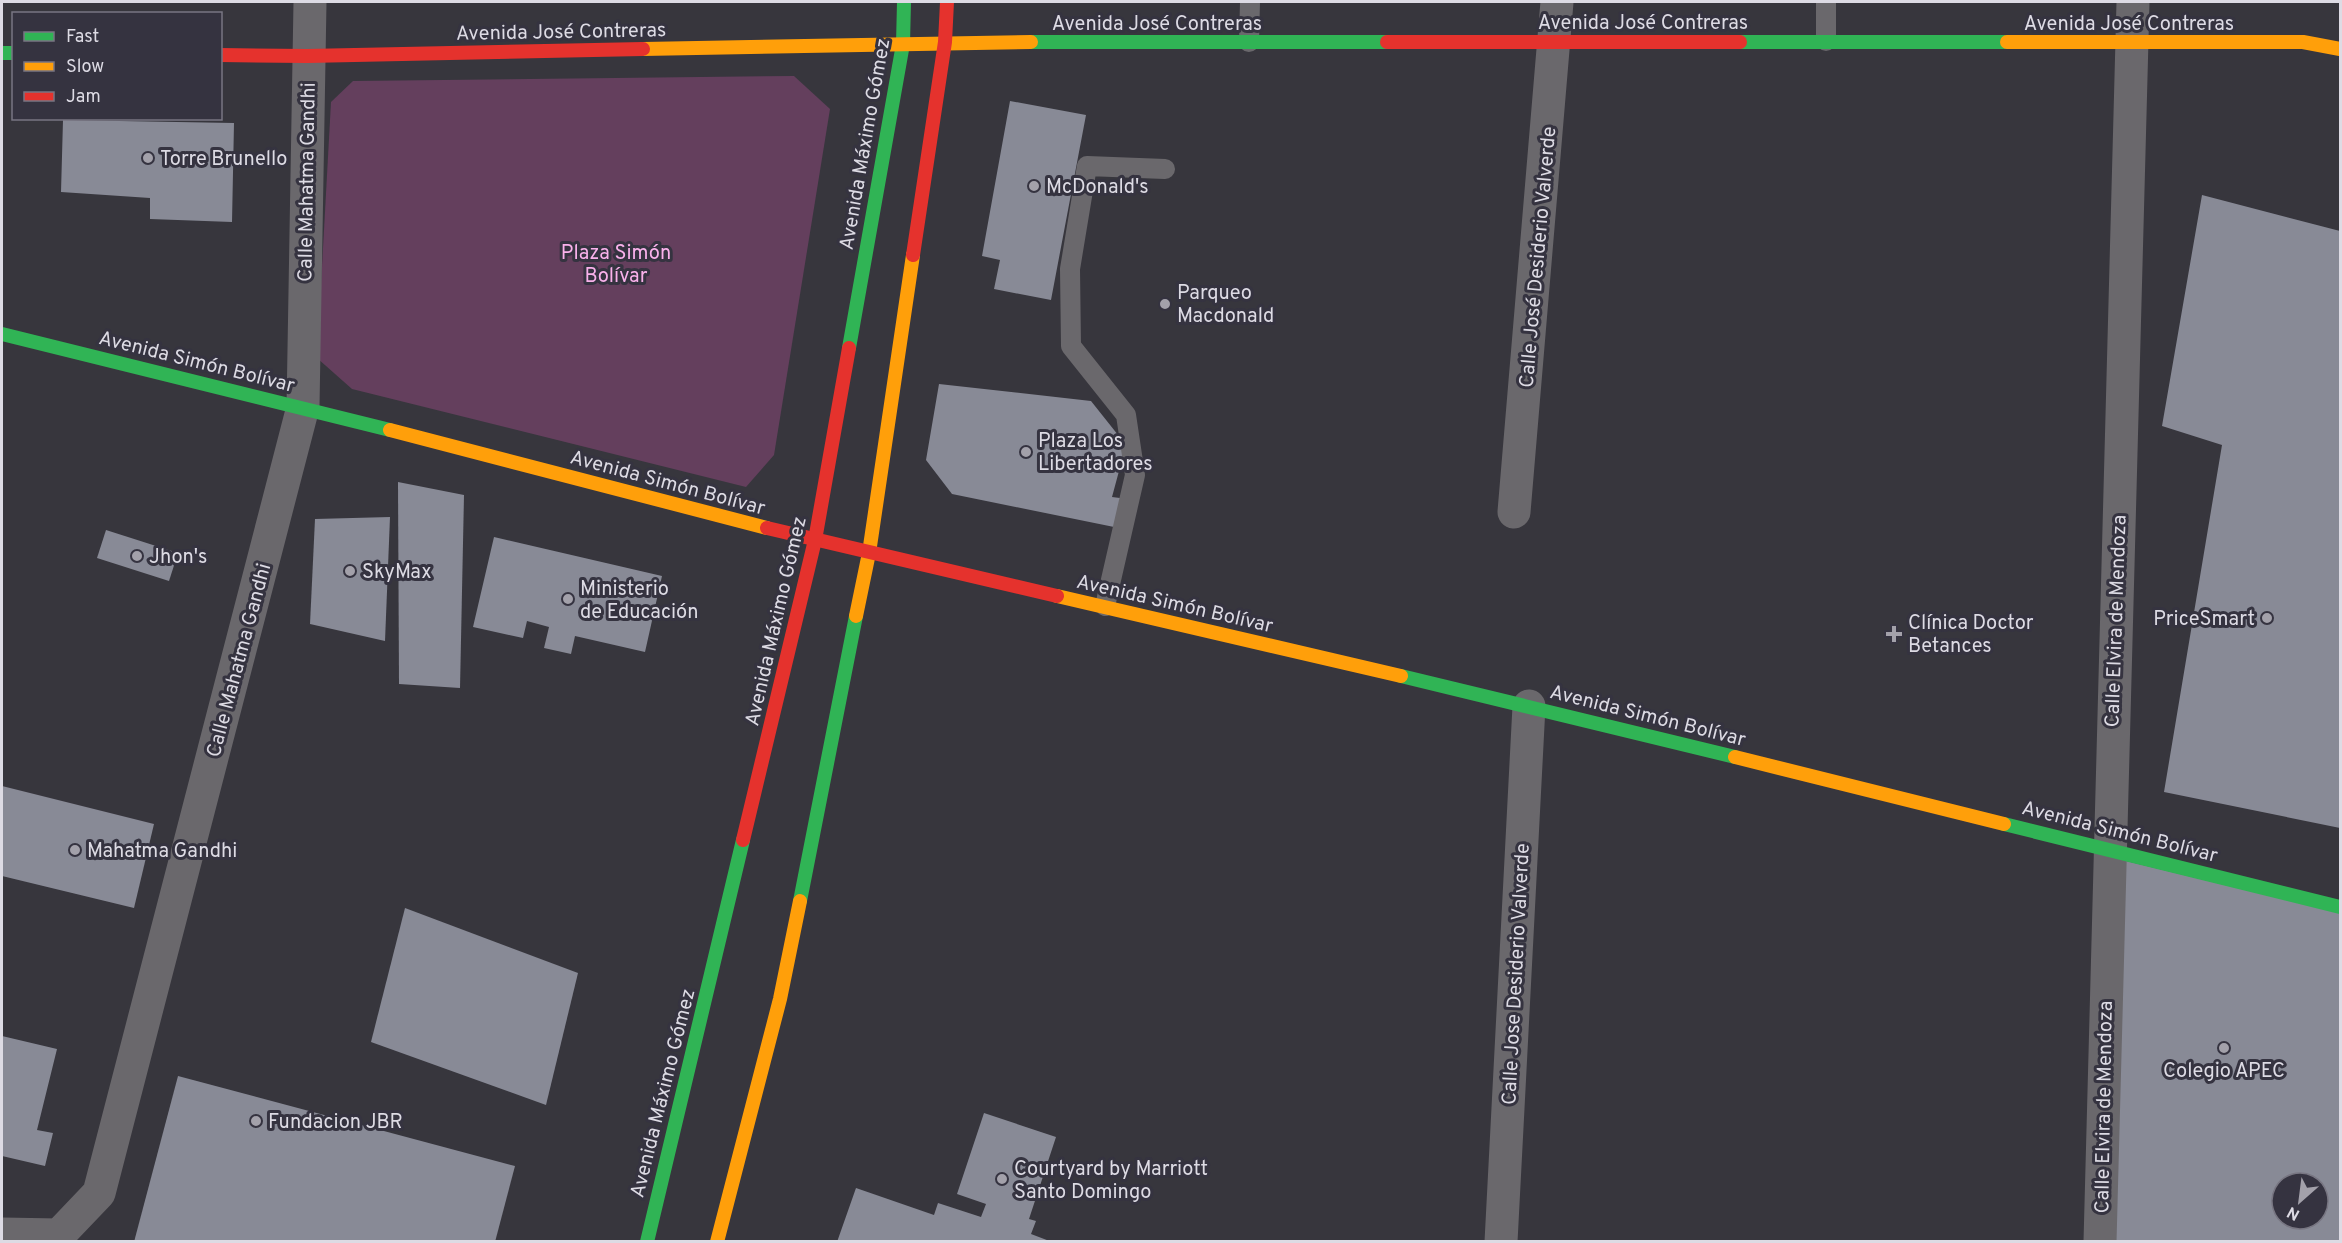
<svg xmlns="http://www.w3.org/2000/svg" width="2342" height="1243" font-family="Overpass,sans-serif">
<rect width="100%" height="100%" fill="#37363d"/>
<polygon fill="#643f5d" points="794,76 830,109 774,455 746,487 352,389 317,358 331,102 353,81"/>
<g fill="#888a96" fill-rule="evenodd">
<polygon points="1010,101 1086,115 1051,300 994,289 1000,260 982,256"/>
<polygon points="63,120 234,123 232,222 150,219 150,198 61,192"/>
<polygon points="2202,195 2340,231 2340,828 2164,792 2222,445 2162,426"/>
<polygon points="939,384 1091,401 1126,445 1112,497 1128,499 1119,528 952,494 926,460"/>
<polygon points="398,482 464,495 460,688 399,684"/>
<polygon points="390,517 385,641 310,624 315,519"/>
<polygon points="106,530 178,553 169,581 97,558"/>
<polygon points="494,537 662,576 645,652 575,636 571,654 544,648 549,627 527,621 523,638 473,627"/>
<polygon points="2,786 154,824 134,908 2,876"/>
<path d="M2114 858 2340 913V1242H2100ZM2282 1183H2318V1219H2282Z"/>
<polygon points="405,908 578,973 546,1105 371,1042"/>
<polygon points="2,1036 57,1049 37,1130 53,1133 45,1166 2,1156"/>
<polygon points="178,1076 515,1166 495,1242 134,1242"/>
<polygon points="984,1113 1056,1137 1029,1219 1036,1221 1031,1234 1052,1242 837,1242 856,1188 934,1215 938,1203 981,1217 986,1204 957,1194"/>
</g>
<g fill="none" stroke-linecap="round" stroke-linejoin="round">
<g stroke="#6a686c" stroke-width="20">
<polyline points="1826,2 1826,41"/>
<polyline points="1249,42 1250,2"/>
<polyline points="1105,606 1135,475 1126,415 1071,346 1070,269 1087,166 1165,169"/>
</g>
<g stroke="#6a686c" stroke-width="33">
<polyline points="1514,512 1557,2"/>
<polyline points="2,1234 59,1235 99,1193 303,407 310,2"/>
<polyline points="1501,1242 1529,706"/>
<polyline points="2100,1242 2133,2"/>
</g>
<g stroke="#30b455" stroke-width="14">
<polyline points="1031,42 1387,42"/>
<polyline points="1740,42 2007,42"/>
<polyline points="2,53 14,53"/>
<polyline points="2,334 390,430"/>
<polyline points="849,348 903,44 904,2"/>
<polyline points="1401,676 1735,757"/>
<polyline points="2004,824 2340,907"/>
<polyline points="800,901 856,616"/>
<polyline points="647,1242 743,840"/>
</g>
<g stroke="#ff9f0a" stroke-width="14">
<polyline points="2007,42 2303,42 2340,49"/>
<polyline points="643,49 1031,42"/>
<polyline points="390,430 767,528"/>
<polyline points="1057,596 1401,676"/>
<polyline points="856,616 869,553 913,255"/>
<polyline points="1735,757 2004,824"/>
<polyline points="717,1242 780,999 800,901"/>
</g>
<g stroke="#e5322d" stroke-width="14">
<polyline points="1387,42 1740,42"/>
<polyline points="220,55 307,56 643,49"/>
<polyline points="913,255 945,42 947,2"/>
<polyline points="767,528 1057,596"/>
<polyline points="743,840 815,540 849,348"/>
</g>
</g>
<g fill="#a3a1aa" stroke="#353340" stroke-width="2">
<circle cx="148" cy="158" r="6"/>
<circle cx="1034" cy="186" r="6"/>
<circle cx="1165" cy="304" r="6"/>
<circle cx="1026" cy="452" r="6"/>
<circle cx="137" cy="556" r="6"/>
<circle cx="350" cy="571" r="6"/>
<circle cx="568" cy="599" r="6"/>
<circle cx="2267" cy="618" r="6"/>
<path d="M1891 625h6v6h6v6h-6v6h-6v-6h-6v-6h6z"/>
<circle cx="75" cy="850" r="6"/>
<circle cx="2224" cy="1048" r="6"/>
<circle cx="256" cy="1121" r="6"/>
<circle cx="1002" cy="1179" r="6"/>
</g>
<g text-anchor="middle" stroke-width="6" stroke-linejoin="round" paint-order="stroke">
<g font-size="20" fill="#dddbe4" stroke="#353340">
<text x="1643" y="29">Avenida José Contreras</text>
<text x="1157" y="30">Avenida José Contreras</text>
<text x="2129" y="30">Avenida José Contreras</text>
<text transform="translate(561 31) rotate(-1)" y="7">Avenida José Contreras</text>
<text transform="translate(864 144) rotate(-80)" y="7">Avenida Máximo Gómez</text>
<text transform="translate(306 182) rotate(-89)" y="7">Calle Mahatma Gandhi</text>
<text transform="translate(1537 257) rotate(-85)" y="7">Calle José Desiderio Valverde</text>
<text transform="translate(197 361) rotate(14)" y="7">Avenida Simón Bolívar</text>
<text transform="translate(668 482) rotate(15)" y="7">Avenida Simón Bolívar</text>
<text transform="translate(1175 603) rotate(13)" y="7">Avenida Simón Bolívar</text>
<text transform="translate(775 621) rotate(-77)" y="7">Avenida Máximo Gómez</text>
<text transform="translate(2115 621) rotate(-88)" y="7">Calle Elvira de Mendoza</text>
<text transform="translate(238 660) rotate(-75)" y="7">Calle Mahatma Gandhi</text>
<text transform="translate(1648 715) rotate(14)" y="7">Avenida Simón Bolívar</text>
<text transform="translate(2120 831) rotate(14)" y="7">Avenida Simón Bolívar</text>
<text transform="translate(1515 974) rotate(-87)" y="7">Calle Jose Desiderio Valverde</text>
<text transform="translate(662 1093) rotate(-76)" y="7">Avenida Máximo Gómez</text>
<text transform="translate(2103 1107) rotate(-89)" y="7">Calle Elvira de Mendoza</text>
</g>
<g font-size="20" fill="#dddbe4" stroke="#353340" text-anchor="start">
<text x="160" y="165">Torre Brunello</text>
<text x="1046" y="193">McDonald's</text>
<text x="1177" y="299">Parqueo<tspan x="1177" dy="23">Macdonald</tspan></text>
<text x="1038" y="447">Plaza Los<tspan x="1038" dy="23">Libertadores</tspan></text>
<text x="149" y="563">Jhon's</text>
<text x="362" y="578">SkyMax</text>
<text x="580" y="595">Ministerio<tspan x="580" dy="23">de Educación</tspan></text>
<text x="2255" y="625" text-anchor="end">PriceSmart</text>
<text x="1908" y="629">Clínica Doctor<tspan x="1908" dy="23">Betances</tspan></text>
<text x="87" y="857">Mahatma Gandhi</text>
<text x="2224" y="1077" text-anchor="middle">Colegio APEC</text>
<text x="268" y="1128">Fundacion JBR</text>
<text x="1014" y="1175">Courtyard by Marriott<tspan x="1014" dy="23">Santo Domingo</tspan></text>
</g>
<g font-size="20" fill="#f9b1eb" stroke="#353340">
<text x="616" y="259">Plaza Simón<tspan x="616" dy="23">Bolívar</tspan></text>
</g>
</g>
<rect width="2342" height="1243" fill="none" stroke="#dddbe4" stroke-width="6"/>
<rect x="12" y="12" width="210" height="108" fill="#353340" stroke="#787682" stroke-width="1.5"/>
<rect x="24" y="32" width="30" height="9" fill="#30b455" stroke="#787682" stroke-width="1.5"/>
<text x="66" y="42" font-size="18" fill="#dddbe4">Fast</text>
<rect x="24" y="62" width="30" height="9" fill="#ff9f0a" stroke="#787682" stroke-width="1.5"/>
<text x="66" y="72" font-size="18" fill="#dddbe4">Slow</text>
<rect x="24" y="92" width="30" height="9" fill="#e5322d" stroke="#787682" stroke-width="1.5"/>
<text x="66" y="102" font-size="18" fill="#dddbe4">Jam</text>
<g transform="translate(2300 1201) rotate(208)"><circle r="28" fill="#353340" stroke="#787682" stroke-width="1.5"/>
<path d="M0-4.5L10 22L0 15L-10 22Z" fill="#a3a1aa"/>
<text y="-9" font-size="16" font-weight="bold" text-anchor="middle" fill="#dddbe4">N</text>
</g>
</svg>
